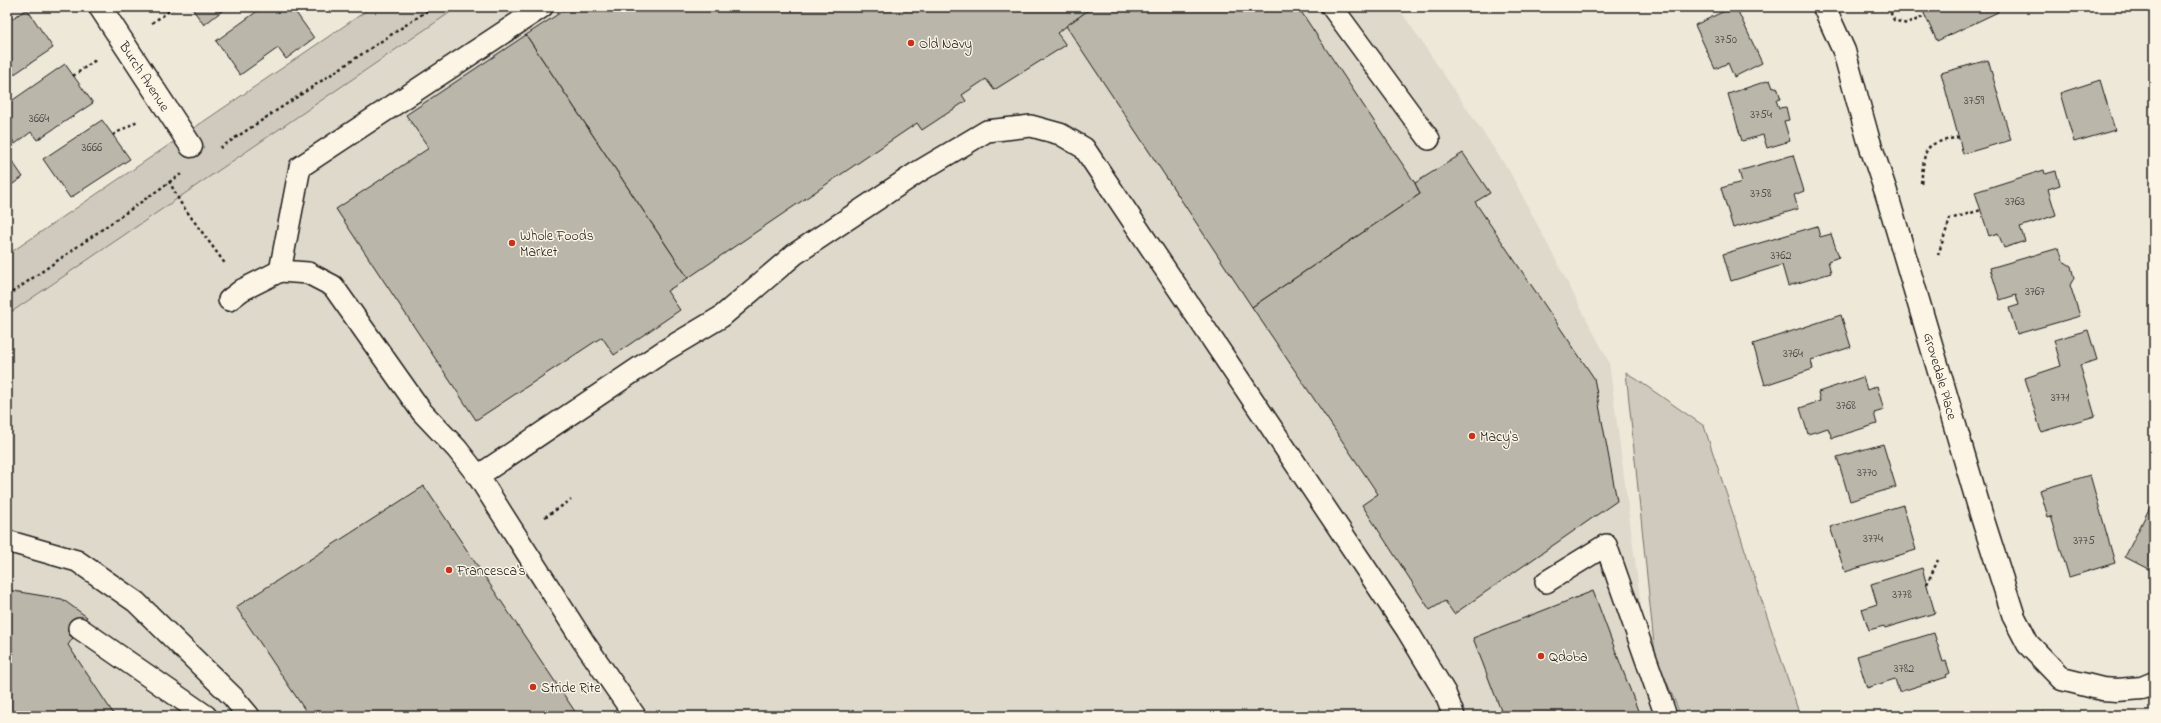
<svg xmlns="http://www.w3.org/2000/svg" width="2161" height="723" font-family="'Indie Flower',sans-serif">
<rect width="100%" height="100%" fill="#eee8d9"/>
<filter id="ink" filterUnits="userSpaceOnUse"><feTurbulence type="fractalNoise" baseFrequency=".025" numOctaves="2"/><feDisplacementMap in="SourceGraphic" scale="8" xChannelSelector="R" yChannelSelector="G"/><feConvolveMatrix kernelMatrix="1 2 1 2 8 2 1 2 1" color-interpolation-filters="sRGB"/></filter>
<g filter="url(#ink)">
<polygon fill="#ded9cb" points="433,7 1398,7 1510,172 1609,362 1647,652 1673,716 7,716 7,296"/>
<g fill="#cfcabd" stroke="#76736c">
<polygon points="372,7 458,7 7,315 7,255"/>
<polygon points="1626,372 1704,426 1800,716 1681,716 1655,654"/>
</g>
<g fill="#bab6aa" stroke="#1c1c1c">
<polygon points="191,7 227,7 204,25"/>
<polygon points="263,7 292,7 314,38 286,59 278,48 240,75 216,41"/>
<polygon points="569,7 1093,7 1057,33 1066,45 994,90 986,79 962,95 966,101 922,130 917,123 688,278 526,35"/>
<polygon points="1093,7 1298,7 1415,183 1420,194 1252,307 1066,26"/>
<polygon points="1733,7 1736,7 1762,63 1734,77 1728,63 1715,69 1695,25"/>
<polygon points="1921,7 1996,7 1998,12 1937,41"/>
<polygon points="27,9 53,48 7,79 7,22"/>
<polygon points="526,35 688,278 667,291 680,310 614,355 602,337 476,420 336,209 429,148 406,115"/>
<polygon points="1988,60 2011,140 1963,154 1941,73"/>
<polygon points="65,64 93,103 37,140 31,132 15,144 7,132 7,104"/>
<polygon points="1770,80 1773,88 1777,87 1781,99 1776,100 1779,108 1786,107 1789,120 1784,121 1790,141 1767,148 1763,135 1742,141 1728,94"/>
<polygon points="2100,80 2115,130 2074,142 2060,93"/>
<polygon points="102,120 130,159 70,198 43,159"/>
<polygon points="1463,153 1490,193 1475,202 1594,378 1617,501 1454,614 1445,601 1430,610 1362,505 1378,494 1252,307 1420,194 1415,183"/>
<polygon points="1793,155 1804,191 1794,195 1798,209 1733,228 1721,188 1742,182 1739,171"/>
<polygon points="12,161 23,177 7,188 7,164"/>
<polygon points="2044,170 2045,174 2056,171 2060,185 2048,189 2056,215 2020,227 2025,241 2004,248 1998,233 1989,236 1975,192"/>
<polygon points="1817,226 1820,237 1831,234 1839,257 1828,261 1831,273 1788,286 1782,265 1731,281 1723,254"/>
<polygon points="2059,248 2063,261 2071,266 2074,278 2070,285 2080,316 2017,334 2009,308 2019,305 2016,295 2000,300 1990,268"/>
<polygon points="1841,315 1851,347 1811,360 1813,369 1765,385 1753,344"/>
<polygon points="2088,330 2097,360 2080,365 2095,416 2041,432 2025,378 2061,366 2054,340"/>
<polygon points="1863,377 1867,390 1877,386 1884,410 1874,413 1877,424 1832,438 1828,428 1808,434 1800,408 1820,401 1818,392"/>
<polygon points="1883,444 1896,487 1850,501 1837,457"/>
<polygon points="2090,475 2115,563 2069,577 2051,516 2048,517 2040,490"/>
<polygon points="424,486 578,716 309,716 236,607"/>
<polygon points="2154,499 2154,572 2125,557"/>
<polygon points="1903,505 1916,550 1845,572 1830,527"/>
<polygon points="1922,568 1935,613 1885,628 1884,626 1869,630 1862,609 1877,604 1871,584"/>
<polygon points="7,590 62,599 87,617 68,645 115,716 7,716"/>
<polygon points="1593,591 1640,716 1503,716 1473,638"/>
<polygon points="1934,633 1943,662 1946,661 1950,673 1946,675 1947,677 1899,692 1895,679 1867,688 1857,656"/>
</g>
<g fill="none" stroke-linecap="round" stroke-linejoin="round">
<g stroke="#1c1c1c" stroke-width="24">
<g id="service">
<polyline points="1332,7 1429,139"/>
<polyline points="280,271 300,167 542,7"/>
<polyline points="229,300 242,290 280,271 308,273 333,286 422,412 457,449 478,476 583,641 635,716"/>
<polyline points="478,476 664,351 721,317 795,254 918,172 987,131 1031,126 1060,134 1084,148 1407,630 1445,693 1454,716"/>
<polyline points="7,541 77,561 136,602 233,697 249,716"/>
<polyline points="1546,582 1606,545 1666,716"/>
<polyline points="79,628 206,716"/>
</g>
</g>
<g stroke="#1c1c1c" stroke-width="25">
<g id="minor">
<polyline points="100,7 191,146"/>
<polyline points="1824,7 1844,51 1868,138 1886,192 1982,517 2014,617 2028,644 2062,679 2102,689 2117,690 2142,688 2154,683"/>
</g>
</g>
<g stroke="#1c1c1c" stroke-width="2.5" stroke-dasharray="3 3" stroke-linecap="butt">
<polyline points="1888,7 1894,20 1907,24 1925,16"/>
<polyline points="152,23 175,7"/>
<polyline points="73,76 97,59"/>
<polyline points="113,135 139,120"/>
<polyline points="220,148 433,7"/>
<polyline points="169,181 180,202 226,265"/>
<path d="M1921 183C1926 146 1921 145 1959 137"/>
<polyline points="1938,255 1950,219 1981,210"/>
<polyline points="7,296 181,174"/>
<polyline points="545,517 571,500"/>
<polyline points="1927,584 1938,560"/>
<polyline points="2042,712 2043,716"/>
</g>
<use href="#service" stroke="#fcf5e5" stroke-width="21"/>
<use href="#minor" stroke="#fcf5e5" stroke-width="22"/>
</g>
</g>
<g fill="#c8321e" stroke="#fcf5e5" stroke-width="1.5">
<circle cx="911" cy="43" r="4"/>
<circle cx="512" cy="243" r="4"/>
<circle cx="1472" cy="436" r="4"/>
<circle cx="449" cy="570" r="4"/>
<circle cx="1541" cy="656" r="4"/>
<circle cx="533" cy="687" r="4"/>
</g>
<g text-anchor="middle" stroke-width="3" stroke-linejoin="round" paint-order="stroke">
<g font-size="12" fill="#444240">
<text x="1726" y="43">3750</text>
<text x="1974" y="104">3759</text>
<text x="1761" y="118">3754</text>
<text x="39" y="122">3664</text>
<text x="92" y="151">3666</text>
<text x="1761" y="197">3758</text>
<text x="2015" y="205">3763</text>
<text x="1781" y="259">3762</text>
<text x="2035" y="295">3767</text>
<text x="1793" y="357">3764</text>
<text x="2060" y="401">3771</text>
<text x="1846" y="409">3768</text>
<text x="1867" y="476">3770</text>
<text x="1873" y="542">3774</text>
<text x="2084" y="544">3775</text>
<text x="1902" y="598">3778</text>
<text x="1904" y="672">3782</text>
</g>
<g font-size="14" fill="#1c1c1c" stroke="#fcf5e5" text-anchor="start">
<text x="919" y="48">Old Navy</text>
<text x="520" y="240">Whole Foods<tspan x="520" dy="16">Market</tspan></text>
<text x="1480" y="441">Macy's</text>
<text x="457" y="575">Francesca's</text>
<text x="1549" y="661">Qdoba</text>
<text x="541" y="692">Stride Rite</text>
</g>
<g font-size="14" fill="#1c1c1c" stroke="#fcf5e5">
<text transform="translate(145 76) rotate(57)" y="5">Burch Avenue</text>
<text transform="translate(1941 376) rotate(74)" y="5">Grovedale Place</text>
</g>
</g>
<rect width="2161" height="723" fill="none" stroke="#fcf5e5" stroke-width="24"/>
<rect x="12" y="12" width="2137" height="699" fill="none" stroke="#1c1c1c" stroke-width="1.5" filter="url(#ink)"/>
</svg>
